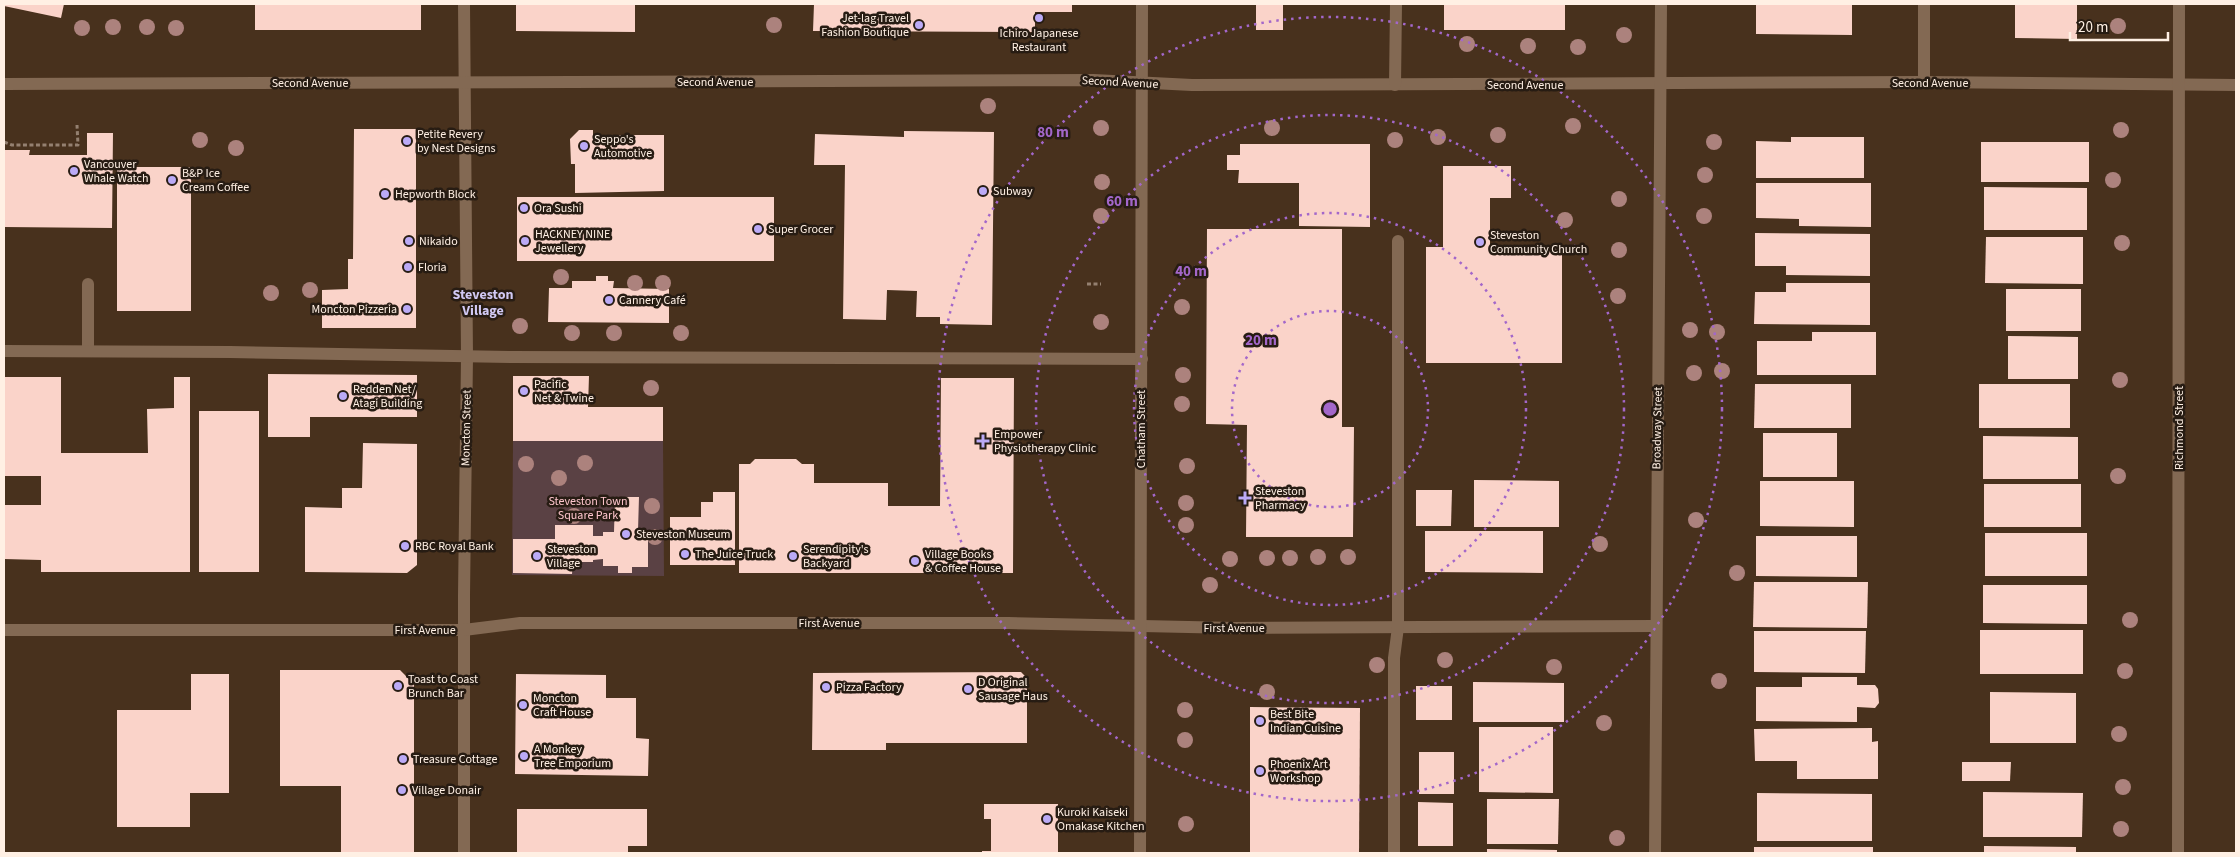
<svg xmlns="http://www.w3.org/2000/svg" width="2240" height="857" font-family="'Source Sans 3',sans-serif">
<rect width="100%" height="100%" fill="#48311d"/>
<polygon fill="#5a4144" points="513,441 663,441 664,576 512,575"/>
<g fill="#fad3c9">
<polygon points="4,4 64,4 61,18 4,6"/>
<rect x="255" y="4" width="166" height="26"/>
<polygon points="516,4 635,4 635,32 516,31"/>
<polygon points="814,4 1072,4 1072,12 1035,12 1035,32 813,31"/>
<rect x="1256" y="4" width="27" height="26"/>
<rect x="1444" y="4" width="121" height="26"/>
<polygon points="1756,4 1852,4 1852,35 1756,34"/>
<polygon points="2015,4 2077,4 2077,39 2015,38"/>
<polygon points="354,129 416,129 416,328 322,328 322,290 348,289 348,259 353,259"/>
<polygon points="579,130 593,130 593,135 664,135 664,191 575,193 575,164 571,164 570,139"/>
<polygon points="904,131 994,132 992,325 940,324 940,317 916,317 917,291 887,290 886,320 843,319 845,165 814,165 815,134 904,137"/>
<polygon points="87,133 113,133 112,228 4,227 4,150 30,150 29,155 87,155"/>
<polygon points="1791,137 1864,137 1864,178 1756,178 1756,141 1791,142"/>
<rect x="1981" y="142" width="108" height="40"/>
<polygon points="1240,144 1370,144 1370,227 1299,226 1299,183 1238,183 1239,170 1227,170 1227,155 1240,155"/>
<polygon points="1443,166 1511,166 1511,198 1490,198 1490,246 1562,247 1562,363 1426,363 1426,247 1443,247"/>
<rect x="117" y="167" width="74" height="144"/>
<polygon points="1756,183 1871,183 1871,227 1799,226 1799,219 1756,218"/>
<polygon points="1984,187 2087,188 2087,230 1984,230"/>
<rect x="517" y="197" width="257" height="64"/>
<polygon points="1207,229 1342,229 1342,427 1354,427 1353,537 1246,537 1247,425 1206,424"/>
<polygon points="1755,233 1870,234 1870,276 1786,275 1786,266 1755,266"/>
<polygon points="1986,237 2083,237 2083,284 1985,283"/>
<polygon points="596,276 608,276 608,281 614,281 613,288 669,289 669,323 548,322 549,288 572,288 572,281 596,281"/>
<polygon points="1786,283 1870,283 1870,325 1754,324 1755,292 1786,292"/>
<rect x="2006" y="289" width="75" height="42"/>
<polygon points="1812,332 1876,332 1876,375 1757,375 1757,341 1812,341"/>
<polygon points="2008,336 2078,337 2078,379 2008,379"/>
<polygon points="268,374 417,375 417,417 310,417 310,437 268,437"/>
<polygon points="513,376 589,376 588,407 663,407 663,441 513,441"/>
<polygon points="4,377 61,377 61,453 148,453 147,409 174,408 174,377 190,377 190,572 41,572 41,560 4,559 4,505 41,505 41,476 4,476"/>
<polygon points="941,378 1014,378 1013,573 739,573 739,464 750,464 755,459 796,459 802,464 814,464 814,483 888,483 888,506 940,506"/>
<polygon points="1755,384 1851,384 1851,428 1754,428"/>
<rect x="1979" y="384" width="91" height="44"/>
<rect x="199" y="411" width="60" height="161"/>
<rect x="1763" y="433" width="74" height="44"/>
<polygon points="1983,436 2078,437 2078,479 1983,479"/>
<polygon points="363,443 417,444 417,565 407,573 305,572 305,507 342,508 342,488 362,488"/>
<polygon points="1474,480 1559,481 1559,527 1474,527"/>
<polygon points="1760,481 1854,481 1854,527 1760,526"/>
<rect x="1984" y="484" width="97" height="43"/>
<polygon points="1416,490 1452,490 1451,526 1416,526"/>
<polygon points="713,492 735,492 735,565 670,565 670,517 701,517 701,502 713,502"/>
<polygon points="615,497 639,497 638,531 648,531 648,567 632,567 632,573 618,573 618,566 603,566 603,559 593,560 593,562 573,562 572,574 513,573 513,539 555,539 555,525 593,525 593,536 603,536 603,532 614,532"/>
<polygon points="1425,531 1543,531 1543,573 1425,572"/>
<rect x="1985" y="533" width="102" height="43"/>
<polygon points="1756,536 1857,536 1857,577 1756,576"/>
<polygon points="1754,582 1868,582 1867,628 1753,627"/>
<polygon points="1983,585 2087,585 2087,624 1983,623"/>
<rect x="1980" y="630" width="103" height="44"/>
<polygon points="1754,631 1866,631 1865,673 1754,672"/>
<polygon points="280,670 400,670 414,684 414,853 341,853 341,786 280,786"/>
<polygon points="1021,672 1027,678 1027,743 886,743 886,750 812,750 813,673"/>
<polygon points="191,674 229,674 229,793 190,793 190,827 117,827 117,710 191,710"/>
<polygon points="516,674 606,675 606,698 636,698 636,738 649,739 648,776 515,774"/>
<polygon points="1802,677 1857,677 1857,685 1875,685 1878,689 1879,703 1875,708 1857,707 1857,722 1756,721 1756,687 1802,687"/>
<polygon points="1473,682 1564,683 1564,722 1473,722"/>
<rect x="1416" y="686" width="36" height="34"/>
<polygon points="1990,692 2076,693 2076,743 1990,743"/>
<polygon points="1250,707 1360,708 1359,853 1250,853"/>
<polygon points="1479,727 1553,727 1553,793 1479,792"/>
<polygon points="1872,728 1872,742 1878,741 1878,779 1797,779 1797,761 1755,761 1754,729"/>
<rect x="1419" y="752" width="35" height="42"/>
<polygon points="1962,762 2011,762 2010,781 1962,781"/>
<polygon points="1983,792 2083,793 2082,837 1983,837"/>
<polygon points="1757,793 1872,794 1872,841 1757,841"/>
<polygon points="1487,799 1559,799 1558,844 1487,844"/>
<polygon points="1418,802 1453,803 1453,846 1418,846"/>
<polygon points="984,804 1058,804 1058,853 982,853 982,851 991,851 991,819 984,819"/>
<polygon points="517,809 647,809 647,846 628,846 628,853 517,853"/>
<polygon points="1984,846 2076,847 2076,853 1984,853"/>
<rect x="1754" y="847" width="119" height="6"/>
<polygon points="1487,849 1557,850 1557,853 1487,853"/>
</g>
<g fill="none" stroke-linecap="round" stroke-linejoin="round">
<g stroke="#948070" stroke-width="3" stroke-dasharray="4 2.5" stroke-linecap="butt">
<polyline points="4,142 12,145 78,145 77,125"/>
<polyline points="1087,284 1101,284"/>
</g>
<g stroke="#836953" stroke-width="12">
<polyline points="464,4 467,356 464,596 464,853"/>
<polyline points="1924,4 1924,82"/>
<polyline points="4,84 1093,80 1192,85 1924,82 2236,85"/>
<polyline points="1395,85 1396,4"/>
<polyline points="88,284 88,351"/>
<polyline points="4,351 230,352 510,357 1142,359"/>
<polyline points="4,630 464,630 520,623 1008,623 1234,628 1655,626"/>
<polyline points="1140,853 1142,4"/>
<polyline points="1394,853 1394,658 1398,627 1398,241"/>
<polyline points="1655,853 1661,4"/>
<polyline points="2178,853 2179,4"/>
</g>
</g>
<g fill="#ac827d">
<circle cx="774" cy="25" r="8"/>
<circle cx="2118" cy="26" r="8"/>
<circle cx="113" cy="27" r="8"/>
<circle cx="147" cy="27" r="8"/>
<circle cx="82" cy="28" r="8"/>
<circle cx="176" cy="28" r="8"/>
<circle cx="1624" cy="35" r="8"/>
<circle cx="1467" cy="44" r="8"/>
<circle cx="1528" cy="46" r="8"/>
<circle cx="1578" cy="47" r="8"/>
<circle cx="988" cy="106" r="8"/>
<circle cx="1573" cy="126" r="8"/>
<circle cx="1101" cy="128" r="8"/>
<circle cx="1272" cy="128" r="8"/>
<circle cx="2121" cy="130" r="8"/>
<circle cx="1498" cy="135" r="8"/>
<circle cx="1438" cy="137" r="8"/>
<circle cx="200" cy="140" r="8"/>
<circle cx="1395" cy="140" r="8"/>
<circle cx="1714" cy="142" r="8"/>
<circle cx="236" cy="148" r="8"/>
<circle cx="1705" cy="175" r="8"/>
<circle cx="2113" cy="180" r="8"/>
<circle cx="1102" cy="182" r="8"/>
<circle cx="1619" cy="199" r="8"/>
<circle cx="1101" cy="216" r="8"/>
<circle cx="1704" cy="216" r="8"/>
<circle cx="1565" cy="220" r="8"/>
<circle cx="2122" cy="243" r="8"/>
<circle cx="1619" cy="250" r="8"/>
<circle cx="561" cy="277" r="8"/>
<circle cx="635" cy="283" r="8"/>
<circle cx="663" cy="283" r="8"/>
<circle cx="310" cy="290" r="8"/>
<circle cx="271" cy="293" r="8"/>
<circle cx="1618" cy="296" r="8"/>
<circle cx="1182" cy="307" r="8"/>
<circle cx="1101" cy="322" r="8"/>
<circle cx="520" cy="326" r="8"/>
<circle cx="1690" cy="330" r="8"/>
<circle cx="1717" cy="332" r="8"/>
<circle cx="572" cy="333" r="8"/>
<circle cx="614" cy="333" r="8"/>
<circle cx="681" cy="333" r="8"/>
<circle cx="1722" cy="371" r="8"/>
<circle cx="1694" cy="373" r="8"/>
<circle cx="1183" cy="375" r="8"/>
<circle cx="2120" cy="380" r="8"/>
<circle cx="651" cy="388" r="8"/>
<circle cx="1182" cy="404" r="8"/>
<circle cx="585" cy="463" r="8"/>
<circle cx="526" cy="464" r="8"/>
<circle cx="1187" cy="466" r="8"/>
<circle cx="2118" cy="476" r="8"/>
<circle cx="559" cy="478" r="8"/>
<circle cx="1186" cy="503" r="8"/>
<circle cx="652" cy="506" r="8"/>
<circle cx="574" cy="516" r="8"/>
<circle cx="1696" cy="520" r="8"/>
<circle cx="1186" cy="525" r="8"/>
<circle cx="655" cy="537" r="8"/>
<circle cx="1600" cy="544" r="8"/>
<circle cx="1318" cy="557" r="8"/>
<circle cx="1348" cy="557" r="8"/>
<circle cx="1267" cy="558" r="8"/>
<circle cx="1290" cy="558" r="8"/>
<circle cx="1230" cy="559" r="8"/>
<circle cx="1737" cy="573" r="8"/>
<circle cx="1210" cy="585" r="8"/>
<circle cx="2130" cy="620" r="8"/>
<circle cx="1445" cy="660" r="8"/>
<circle cx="1377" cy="665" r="8"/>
<circle cx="1554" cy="667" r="8"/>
<circle cx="2125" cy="671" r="8"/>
<circle cx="1719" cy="681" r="8"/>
<circle cx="1267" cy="692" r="8"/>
<circle cx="1185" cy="710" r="8"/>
<circle cx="1604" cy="723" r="8"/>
<circle cx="2119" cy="734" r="8"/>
<circle cx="1185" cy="740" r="8"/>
<circle cx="2123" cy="787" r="8"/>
<circle cx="1186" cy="824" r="8"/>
<circle cx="2121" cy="829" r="8"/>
<circle cx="1617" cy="838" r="8"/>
</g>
<g fill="none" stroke="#a367ca" stroke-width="2.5" stroke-dasharray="2.5 5">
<circle cx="1330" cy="409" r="98"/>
<circle cx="1330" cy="409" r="196"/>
<circle cx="1330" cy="409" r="294"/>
<circle cx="1330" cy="409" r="392"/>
</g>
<g fill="#bbaaf6" stroke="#271c13" stroke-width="2">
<circle cx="1039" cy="18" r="5"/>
<circle cx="919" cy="25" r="5"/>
<circle cx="407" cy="141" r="5"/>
<circle cx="584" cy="146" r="5"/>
<circle cx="74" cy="171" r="5"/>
<circle cx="172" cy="180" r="5"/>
<circle cx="983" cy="191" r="5"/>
<circle cx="385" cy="194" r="5"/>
<circle cx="524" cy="208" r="5"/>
<circle cx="758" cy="229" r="5"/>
<circle cx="409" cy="241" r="5"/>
<circle cx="525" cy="241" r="5"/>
<circle cx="1480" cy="242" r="5"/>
<circle cx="408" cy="267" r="5"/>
<circle cx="609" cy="300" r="5"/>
<circle cx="407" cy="309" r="5"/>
<circle cx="524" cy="391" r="5"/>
<circle cx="343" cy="396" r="5"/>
<path d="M980.5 433.5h5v5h5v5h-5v5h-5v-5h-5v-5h5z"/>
<path d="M1242.5 490.5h5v5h5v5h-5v5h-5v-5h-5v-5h5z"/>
<circle cx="626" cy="534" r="5"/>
<circle cx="405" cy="546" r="5"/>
<circle cx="685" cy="554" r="5"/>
<circle cx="537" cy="556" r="5"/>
<circle cx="793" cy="556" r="5"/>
<circle cx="915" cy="561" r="5"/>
<circle cx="398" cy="686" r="5"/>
<circle cx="826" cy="687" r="5"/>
<circle cx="968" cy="689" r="5"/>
<circle cx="523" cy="705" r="5"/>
<circle cx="1260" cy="721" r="5"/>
<circle cx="524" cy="756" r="5"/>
<circle cx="403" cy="759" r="5"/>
<circle cx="1260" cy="771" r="5"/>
<circle cx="402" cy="790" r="5"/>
<circle cx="1047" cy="819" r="5"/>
</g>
<g text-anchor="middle" stroke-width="5" stroke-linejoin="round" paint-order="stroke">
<g font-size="12" fill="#fff0e4" stroke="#271c13" text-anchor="start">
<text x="909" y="22" text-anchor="end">Jet-lag Travel<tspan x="909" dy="14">Fashion Boutique</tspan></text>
<text x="1039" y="37" text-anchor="middle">Ichiro Japanese<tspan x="1039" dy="14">Restaurant</tspan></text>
<text x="417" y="138">Petite Revery<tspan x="417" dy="14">by Nest Designs</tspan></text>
<text x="594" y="143">Seppo's<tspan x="594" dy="14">Automotive</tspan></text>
<text x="84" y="168">Vancouver<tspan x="84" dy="14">Whale Watch</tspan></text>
<text x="182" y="177">B&amp;P Ice<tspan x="182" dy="14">Cream Coffee</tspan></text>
<text x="993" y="195">Subway</text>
<text x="395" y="198">Hepworth Block</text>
<text x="534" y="212">Ora Sushi</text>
<text x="768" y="233">Super Grocer</text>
<text x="535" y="238">HACKNEY NINE<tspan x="535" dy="14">Jewellery</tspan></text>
<text x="1490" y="239">Steveston<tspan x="1490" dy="14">Community Church</tspan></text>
<text x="419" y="245">Nikaido</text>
<text x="418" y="271">Floria</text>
<text x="619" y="304">Cannery Café</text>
<text x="397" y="313" text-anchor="end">Moncton Pizzeria</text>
<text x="534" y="388">Pacific<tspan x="534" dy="14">Net &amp; Twine</tspan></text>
<text x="353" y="393">Redden Net/<tspan x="353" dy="14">Atagi Building</tspan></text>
<text x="994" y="438">Empower<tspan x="994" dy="14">Physiotherapy Clinic</tspan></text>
<text x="1255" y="495">Steveston<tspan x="1255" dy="14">Pharmacy</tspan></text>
<text x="636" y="538">Steveston Museum</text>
<text x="415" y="550">RBC Royal Bank</text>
<text x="547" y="553">Steveston<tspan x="547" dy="14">Village</tspan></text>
<text x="803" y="553">Serendipity's<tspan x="803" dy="14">Backyard</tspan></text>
<text x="695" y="558">The Juice Truck</text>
<text x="925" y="558">Village Books<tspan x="925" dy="14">&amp; Coffee House</tspan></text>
<text x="408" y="683">Toast to Coast<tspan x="408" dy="14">Brunch Bar</tspan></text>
<text x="978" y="686">D Original<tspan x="978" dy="14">Sausage Haus</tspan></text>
<text x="836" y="691">Pizza Factory</text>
<text x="533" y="702">Moncton<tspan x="533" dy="14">Craft House</tspan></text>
<text x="1270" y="718">Best Bite<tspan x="1270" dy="14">Indian Cuisine</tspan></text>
<text x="534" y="753">A Monkey<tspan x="534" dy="14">Tree Emporium</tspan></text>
<text x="413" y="763">Treasure Cottage</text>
<text x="1270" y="768">Phoenix Art<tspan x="1270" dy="14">Workshop</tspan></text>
<text x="412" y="794">Village Donair</text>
<text x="1057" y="816">Kuroki Kaiseki<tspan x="1057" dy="14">Omakase Kitchen</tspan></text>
</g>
<g font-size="12" fill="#fff0e4" stroke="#271c13">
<text x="715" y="86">Second Avenue</text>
<text transform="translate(1120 82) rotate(3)" y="4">Second Avenue</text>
<text x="310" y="87">Second Avenue</text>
<text x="1930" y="87">Second Avenue</text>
<text x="1525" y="89">Second Avenue</text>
<text transform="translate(466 428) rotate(-89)" y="4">Moncton Street</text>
<text transform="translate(1657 428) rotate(-89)" y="4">Broadway Street</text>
<text transform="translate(2179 428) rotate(-90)" y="4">Richmond Street</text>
<text transform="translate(1141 429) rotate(-90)" y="4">Chatham Street</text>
<text x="829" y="627">First Avenue</text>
<text x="1234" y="632">First Avenue</text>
<text x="425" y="634">First Avenue</text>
</g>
<g font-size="12" fill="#fdc5cc" stroke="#271c13">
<text x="588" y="505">Steveston Town<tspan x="588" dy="14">Square Park</tspan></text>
</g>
<g font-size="14" font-weight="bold" fill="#d1c9f4" stroke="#271c13">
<text x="483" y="299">Steveston<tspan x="483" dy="16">Village</tspan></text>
</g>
</g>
<circle cx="1330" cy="409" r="8" fill="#a367ca" stroke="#271c13" stroke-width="2.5"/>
<g font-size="15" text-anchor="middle" font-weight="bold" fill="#a367ca" stroke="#271c13" stroke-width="5" stroke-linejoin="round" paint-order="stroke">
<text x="1053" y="137">80 m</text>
<text x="1122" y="206">60 m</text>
<text x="1191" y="276">40 m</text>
<text x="1261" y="345">20 m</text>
</g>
<rect width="2240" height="857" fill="none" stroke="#fff0e4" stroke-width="10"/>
<path d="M2070 32v8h98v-8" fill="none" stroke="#fff0e4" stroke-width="2.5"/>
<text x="2078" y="32" font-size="15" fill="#fff0e4" stroke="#271c13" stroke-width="4" paint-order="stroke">20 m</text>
</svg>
